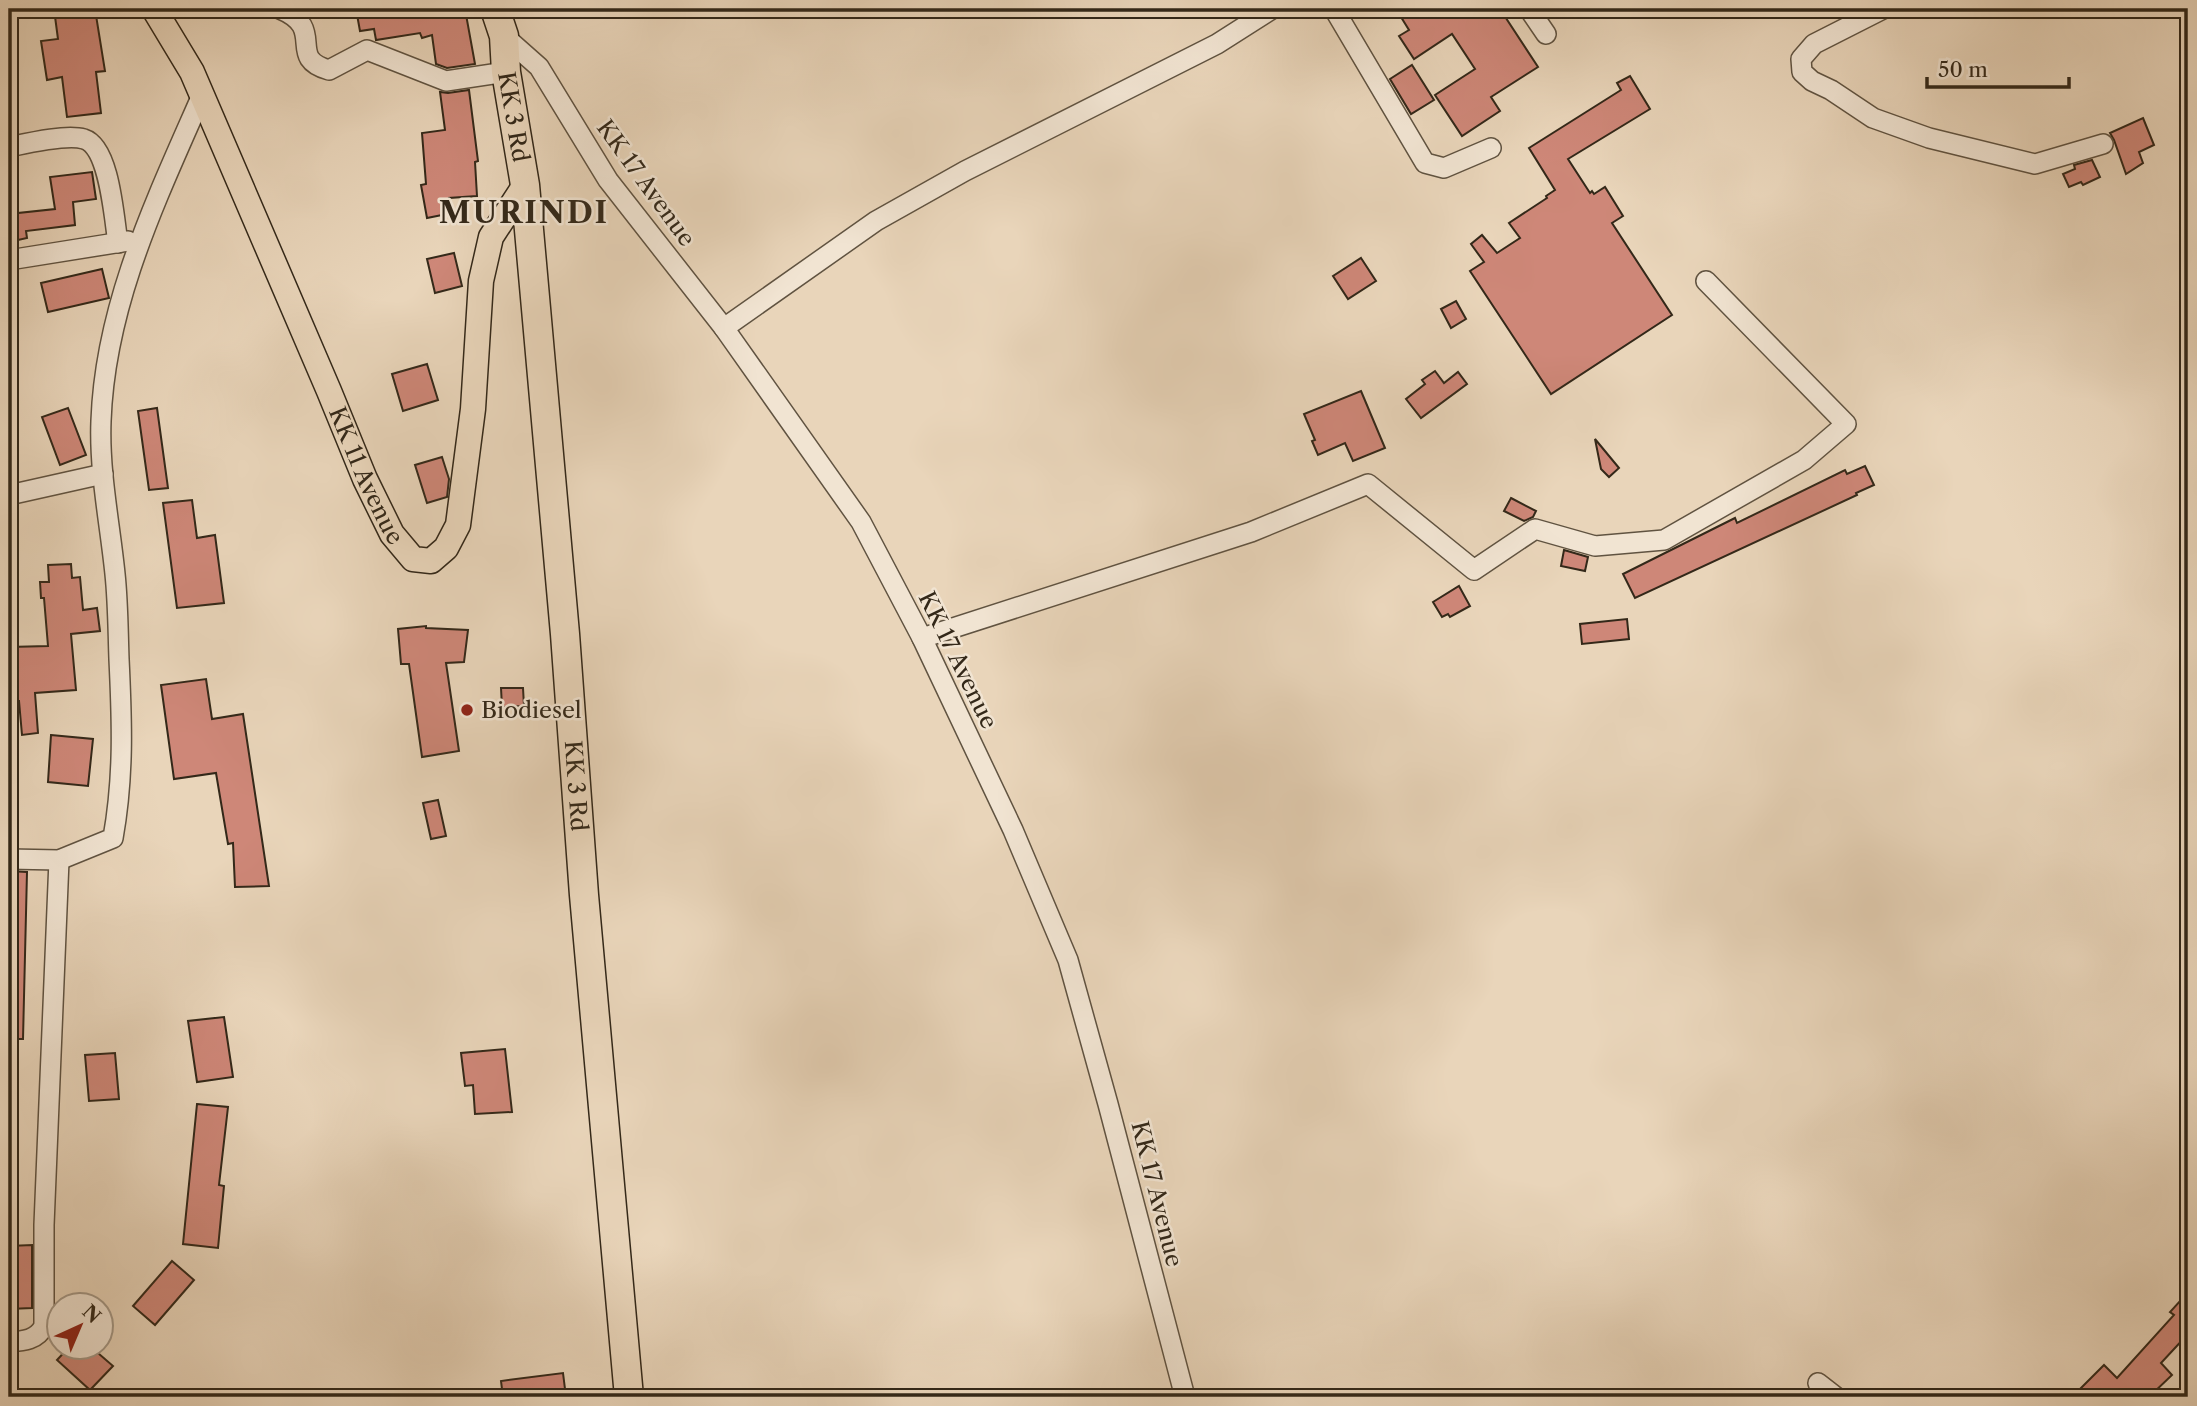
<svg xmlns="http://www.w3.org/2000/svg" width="2197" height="1406" font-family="'Libre Caslon Text',serif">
<rect width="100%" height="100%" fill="#e9d5ba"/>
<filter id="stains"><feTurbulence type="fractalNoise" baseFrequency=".00286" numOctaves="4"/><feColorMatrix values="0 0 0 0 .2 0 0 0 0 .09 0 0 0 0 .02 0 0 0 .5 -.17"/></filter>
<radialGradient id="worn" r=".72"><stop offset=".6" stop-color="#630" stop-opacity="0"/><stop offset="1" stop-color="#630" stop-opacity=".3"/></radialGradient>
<g fill="#ce8778" stroke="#332819" stroke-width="2">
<polygon points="54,9 95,9 105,71 96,72 101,113 67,117 62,77 47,80 41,41 58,39"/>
<polygon points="356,9 465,9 475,64 447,68 436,64 432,35 422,38 420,33 376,40 374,29 360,31"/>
<polygon points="1396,9 1500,9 1538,67 1491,97 1500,111 1462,136 1435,95 1475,69 1452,34 1414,59 1399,36 1409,30"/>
<polygon points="1412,65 1434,100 1411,114 1390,79"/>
<polygon points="1630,76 1650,109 1568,159 1590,193 1592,191 1594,194 1605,187 1623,216 1612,223 1672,315 1551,394 1470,271 1484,262 1471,244 1482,235 1497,253 1520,238 1509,223 1547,198 1546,196 1555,190 1529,148 1621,90 1617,83"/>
<polygon points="469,90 478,161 475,162 477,196 449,198 452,213 427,218 421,185 426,184 422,133 445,130 440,92 448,93"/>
<polygon points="2143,118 2154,145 2139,152 2143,163 2126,174 2114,140 2110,133"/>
<polygon points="2092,160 2100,177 2083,185 2081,182 2069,187 2063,174 2075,169 2074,165"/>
<polygon points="92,172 96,199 73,202 75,225 26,231 27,238 9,242 9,214 55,209 50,177"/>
<polygon points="454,253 462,286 435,293 427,259"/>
<polygon points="1361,258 1376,281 1348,299 1333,276"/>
<polygon points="102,269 109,298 48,312 41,283"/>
<polygon points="1456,301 1466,319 1451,328 1441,309"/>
<polygon points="427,364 438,400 403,411 392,374"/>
<polygon points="1435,371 1444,383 1458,372 1467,384 1421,418 1406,399 1425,384 1422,380"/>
<polygon points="1361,391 1385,448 1353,461 1345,443 1318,455 1312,441 1315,440 1304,414"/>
<polygon points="68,408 86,455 60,465 42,417"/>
<polygon points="157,408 168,488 149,490 138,411"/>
<polygon points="1595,439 1619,468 1609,477 1601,469"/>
<polygon points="442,457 449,479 447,497 427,503 415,465"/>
<polygon points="1865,466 1874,485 1856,493 1857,495 1635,598 1623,574 1735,518 1737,523 1845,470 1847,474"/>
<polygon points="1511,498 1536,511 1533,517 1524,521 1504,511"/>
<polygon points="192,500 197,538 215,535 224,603 177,608 163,503"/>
<polygon points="1564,550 1588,557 1585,571 1561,566"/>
<polygon points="71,564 72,578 80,577 83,610 97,608 100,631 71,634 76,690 35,693 38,733 22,735 19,701 9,701 9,647 48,646 44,598 41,598 40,582 49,582 48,565"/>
<polygon points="1459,586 1470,606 1450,617 1448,614 1442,617 1433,602"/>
<polygon points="1627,619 1629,639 1582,644 1580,624"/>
<polygon points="426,626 426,628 468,630 464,662 446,663 459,751 422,757 409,664 401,664 398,629"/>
<polygon points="206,679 212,719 243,714 269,886 235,887 233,843 228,844 216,773 174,779 161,685"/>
<polygon points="501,688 523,688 524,706 502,707"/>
<polygon points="51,735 93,739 88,786 48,782"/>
<polygon points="438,800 446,836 431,839 423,803"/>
<polygon points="9,871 27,872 23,1039 9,1039"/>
<polygon points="224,1017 233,1077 197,1082 188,1021"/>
<polygon points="505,1049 512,1112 475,1114 473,1085 465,1086 461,1053"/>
<polygon points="115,1053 119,1099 89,1101 85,1055"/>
<polygon points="197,1104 228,1107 219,1185 224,1186 218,1248 183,1244"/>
<polygon points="32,1245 32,1308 9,1309 9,1246"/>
<polygon points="172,1261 194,1280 155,1325 133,1306"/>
<polygon points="2188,1299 2188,1328 2186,1326 2182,1331 2187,1335 2161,1363 2172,1375 2149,1397 2072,1397 2104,1365 2117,1378 2174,1315 2170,1312 2180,1301 2184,1304"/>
<polygon points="69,1347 91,1347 113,1366 90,1390 57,1360"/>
<polygon points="563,1373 566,1397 503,1397 501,1381"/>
</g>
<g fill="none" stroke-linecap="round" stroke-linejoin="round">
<g stroke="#605341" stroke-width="22">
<g id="minor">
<path d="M280 9C328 29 285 58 329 70L367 50 446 81 506 72"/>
<polyline points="1334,9 1425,163 1444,168 1491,148"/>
<polyline points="1529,9 1546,34"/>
<polyline points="1883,9 1814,44 1801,59 1802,72 1812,81 1831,90 1873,118 1929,138 2035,164 2103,144"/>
<polyline points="504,36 539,67 608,180 724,328 861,522 922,638 1013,830 1068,960 1108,1104 1185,1397"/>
<path d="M9 147C28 143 66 134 84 139 110 147 114 219 118 243"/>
<polyline points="9,260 128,241"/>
<polyline points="724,328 876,221 965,171 1217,44 1272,9"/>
<polyline points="9,495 103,474"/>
<polyline points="922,638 1251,532 1368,484 1474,570 1535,529 1595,546 1664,540 1804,460 1846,424 1706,281"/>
<path d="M9 859 59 860 113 838C124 777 122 721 119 659 118 631 118 602 115 574 110 524 99 472 101 421 105 305 156 200 202 95"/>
<path d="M9 1342C24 1341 37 1340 44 1326V1225L59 860"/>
<polyline points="1818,1383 1836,1397"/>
<polyline points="2186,1397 2188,1395"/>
</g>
</g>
<g stroke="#332819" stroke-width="27">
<g id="major">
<path id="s1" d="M154 9 192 72 329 391 365 479 392 534 413 559 431 561 446 548 458 525 473 409 481 281 491 237 525 185"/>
</g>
</g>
<g stroke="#332819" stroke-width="31">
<g id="highway">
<path id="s2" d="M495 9 504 36 506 72 525 185 565 634 584 895 629 1397"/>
</g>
</g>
<use href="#minor" stroke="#f1e4d2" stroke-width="19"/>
<use href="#major" stroke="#e9d5ba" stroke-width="24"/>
<use href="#highway" stroke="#e9d5ba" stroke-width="28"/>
</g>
<circle fill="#8f2418" stroke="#f1e4d2" stroke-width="2.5" cx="467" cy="710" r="7"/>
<g text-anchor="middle" stroke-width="5" stroke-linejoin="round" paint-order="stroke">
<g font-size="23" fill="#332819" stroke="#f1e4d2">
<text dy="8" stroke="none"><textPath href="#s2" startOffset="110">KK 3 Rd</textPath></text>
<text transform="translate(646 183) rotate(54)" y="8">KK 17 Avenue</text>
<text dy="8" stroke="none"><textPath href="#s1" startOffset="513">KK 11 Avenue</textPath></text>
<text transform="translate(958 660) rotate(64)" y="8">KK 17 Avenue</text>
<text dy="8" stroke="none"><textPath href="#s2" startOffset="782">KK 3 Rd</textPath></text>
<text transform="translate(1157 1194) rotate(76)" y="8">KK 17 Avenue</text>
</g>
<g font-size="23" fill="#332819" stroke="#f1e4d2" text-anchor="start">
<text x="481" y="718">Biodiesel</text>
</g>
<g font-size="30" font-weight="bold" letter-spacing="2" fill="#332819" stroke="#f1e4d2">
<text x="524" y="223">MURINDI</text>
</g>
</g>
<rect width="2197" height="1406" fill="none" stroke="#e9d5ba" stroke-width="35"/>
<rect x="10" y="10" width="2176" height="1385" fill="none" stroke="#332819" stroke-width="3.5"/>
<rect x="18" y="18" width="2162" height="1371" fill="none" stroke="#332819" stroke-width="2"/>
<g transform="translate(80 1326) rotate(44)"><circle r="33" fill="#f1e4d2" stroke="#a59988" stroke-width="2"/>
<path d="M0-5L12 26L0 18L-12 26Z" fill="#8f2418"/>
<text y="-10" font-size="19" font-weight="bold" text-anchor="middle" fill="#332819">N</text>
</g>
<path d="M1927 77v10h142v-10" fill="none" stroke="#332819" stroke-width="3.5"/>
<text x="1938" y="77" font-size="21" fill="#332819" stroke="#f1e4d2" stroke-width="5" paint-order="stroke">50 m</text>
<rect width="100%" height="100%" filter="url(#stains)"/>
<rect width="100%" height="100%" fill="url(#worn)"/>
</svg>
